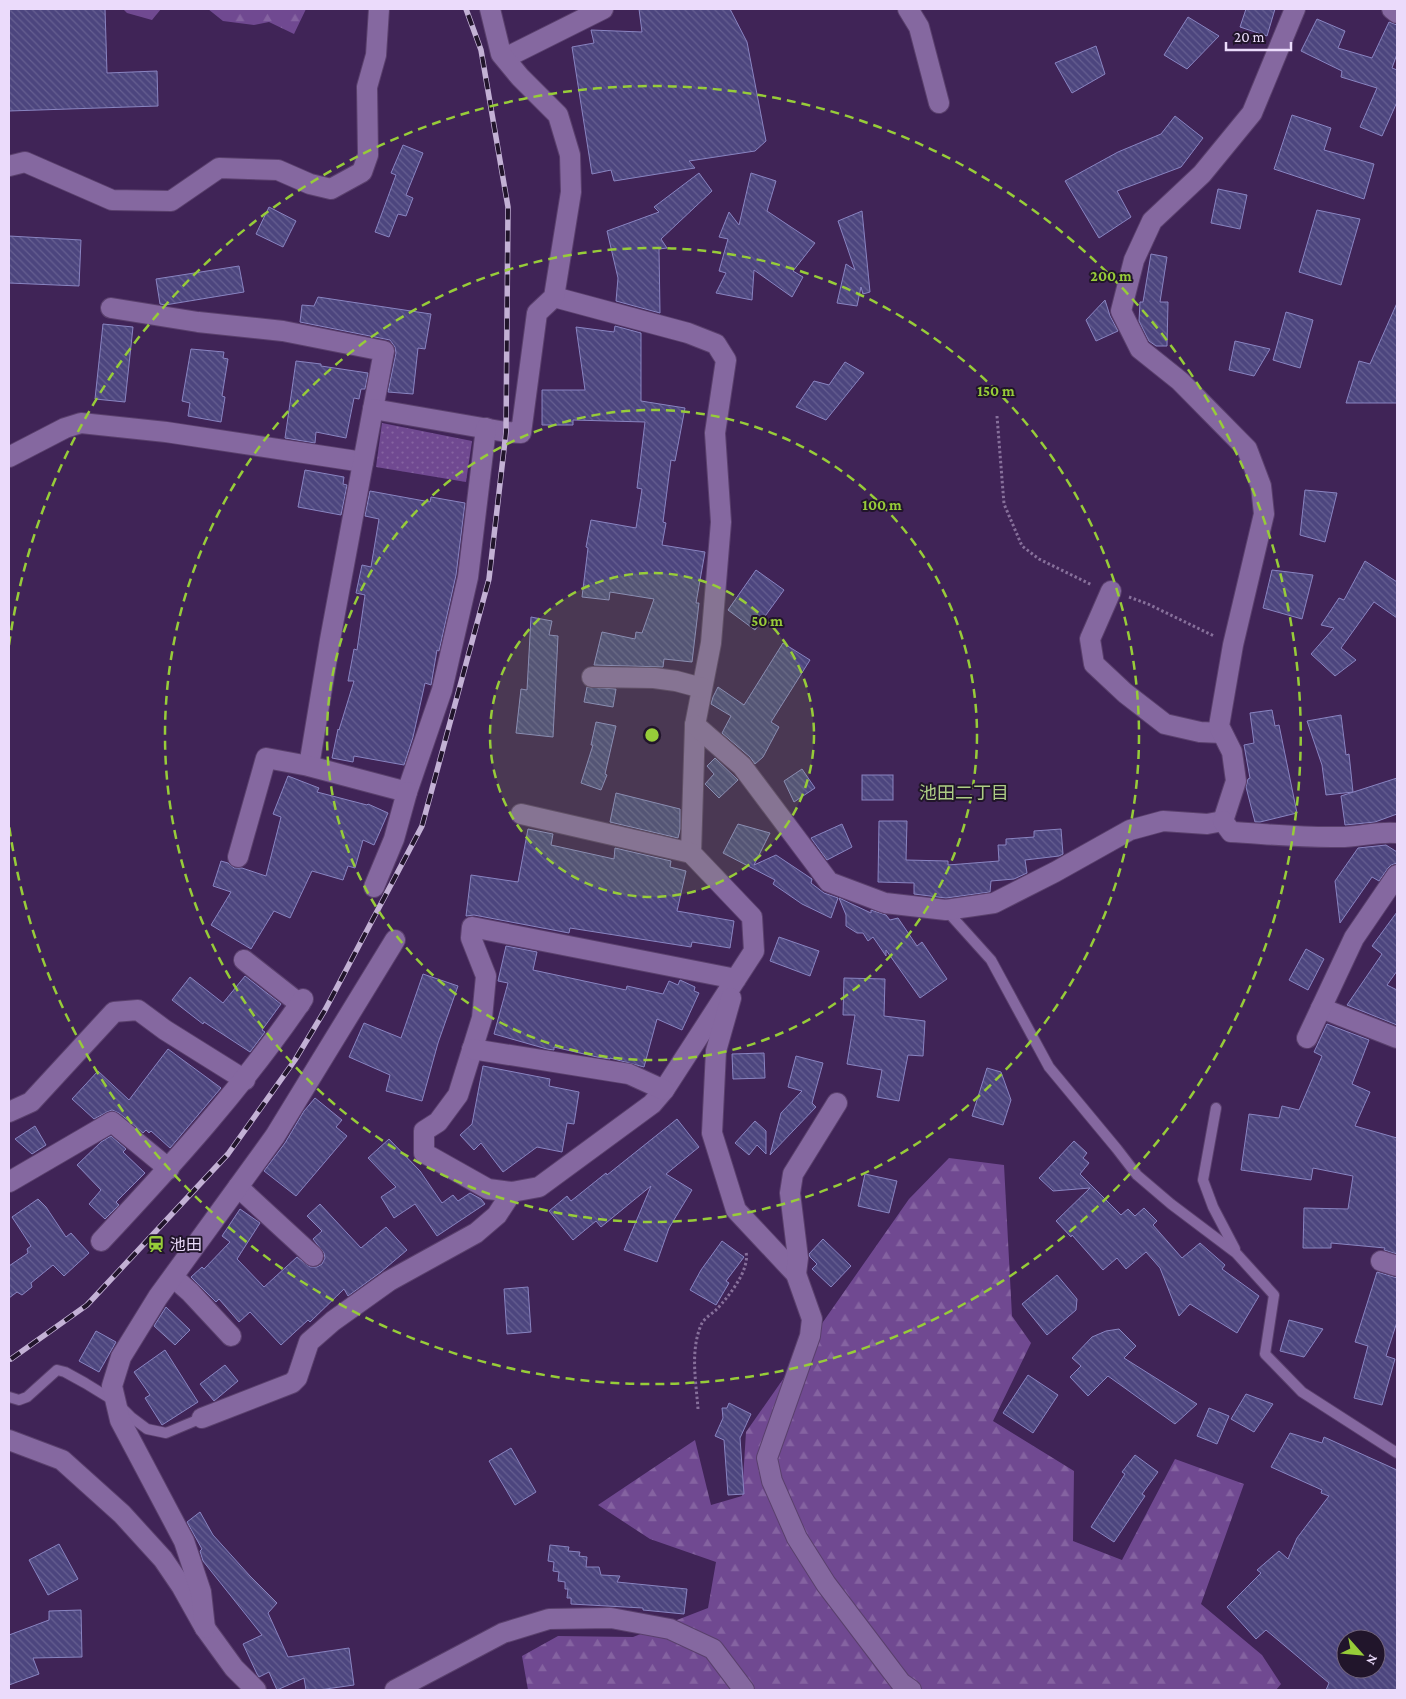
<svg xmlns="http://www.w3.org/2000/svg" width="1406" height="1699" font-family="'Crimson Pro','Noto Sans JP',serif">
<defs>
<pattern id="forest-firs" width="22" height="20" patternUnits="userSpaceOnUse" patternTransform="scale(1.25)"><rect width="22" height="20" fill="#704991"/><path d="M5 1l3.5 6h-7zM16 11l3.5 6h-7z" fill="#8563a1"/></pattern>
<pattern id="park-dots" width="8" height="8" patternUnits="userSpaceOnUse" patternTransform="scale(1.25)"><rect width="8" height="8" fill="#704991"/><path d="M2 2h.1M6 6h.1" fill="none" stroke="#8563a1" stroke-width="1.8" stroke-linecap="round"/></pattern>
<pattern id="building-back-hatch" width="6" height="6" patternUnits="userSpaceOnUse" patternTransform="scale(1.25)"><rect width="6" height="6" fill="#4c457e"/><path d="M-1 5l2 2M0 0l6 6M5-1l2 2" fill="none" stroke="#665f91"/></pattern>
</defs>
<rect width="100%" height="100%" fill="#402457"/>
<g fill="url(#forest-firs)">
<polygon points="123,9 161,9 152,20 127,13"/>
<polygon points="208,9 306,9 294,34 269,22 254,25 223,21"/>
<polygon points="949,1158 1004,1165 1012,1316 1031,1343 993,1421 1074,1471 1073,1541 1122,1560 1175,1459 1244,1484 1201,1604 1262,1655 1281,1684 1276,1690 528,1690 522,1656 558,1636 633,1637 708,1608 716,1562 650,1539 598,1505 695,1440 711,1505 742,1496 746,1432 909,1199"/>
</g>
<polygon fill="url(#park-dots)" points="382,423 472,441 466,482 376,467"/>
<g fill="url(#building-back-hatch)" stroke="#8984c1" fill-rule="evenodd">
<polygon points="9,9 105,9 107,73 157,71 158,106 9,111"/>
<polygon points="639,9 730,9 747,42 766,141 755,151 689,161 695,168 614,181 611,170 592,174 572,47 594,43 591,30 642,32"/>
<polygon points="1246,9 1275,9 1267,36 1240,27"/>
<polygon points="1188,17 1219,36 1187,69 1164,55"/>
<polygon points="1317,19 1345,31 1338,48 1372,58 1389,22 1397,25 1397,54 1392,68 1397,70 1397,102 1382,136 1360,127 1377,88 1341,77 1342,71 1301,51"/>
<polygon points="1096,46 1105,74 1072,93 1055,63"/>
<polygon points="1292,115 1331,128 1324,150 1374,164 1364,199 1274,169"/>
<polygon points="1175,116 1203,138 1181,167 1117,191 1131,217 1099,238 1065,181 1118,152 1161,134"/>
<polygon points="403,145 423,153 406,195 413,198 406,216 398,214 389,237 375,232 396,175 391,173"/>
<polygon points="699,173 712,191 661,239 667,248 659,249 660,313 616,301 618,278 607,231 659,212 654,207"/>
<polygon points="751,173 776,181 767,211 815,243 793,271 803,277 792,297 754,270 752,300 716,293 726,273 719,271 728,239 719,237 729,212 739,225"/>
<polygon points="1218,189 1247,195 1240,229 1211,223"/>
<polygon points="269,207 296,221 283,247 256,234"/>
<polygon points="1317,210 1360,219 1341,285 1299,272"/>
<polygon points="862,211 870,292 863,294 861,287 857,306 837,303 846,264 855,270 838,221"/>
<polygon points="9,236 81,240 79,286 9,283"/>
<polygon points="1151,254 1167,257 1160,302 1168,302 1167,346 1156,346 1149,341 1139,321 1140,302 1143,302"/>
<polygon points="239,266 244,292 165,305 160,304 156,279"/>
<polygon points="318,297 431,314 425,349 418,348 413,394 388,392 396,353 395,347 390,340 300,322 302,305 314,306"/>
<polygon points="1105,300 1110,316 1118,331 1096,341 1086,320"/>
<polygon points="1397,303 1397,403 1346,403 1359,361 1370,364"/>
<polygon points="1286,312 1313,320 1300,368 1273,360"/>
<polygon points="103,324 133,327 125,402 95,399"/>
<polygon points="615,326 641,333 641,401 685,408 675,461 671,460 663,522 666,523 662,545 705,552 696,603 699,603 692,662 664,659 663,667 594,665 602,632 635,639 636,632 642,633 654,599 610,592 609,600 582,597 588,548 586,547 591,520 636,528 642,489 637,488 645,422 573,420 573,425 542,425 542,390 585,390 576,327 614,332"/>
<polygon points="1235,341 1270,349 1254,376 1229,370"/>
<polygon points="191,349 224,352 223,358 228,359 222,396 225,397 221,422 188,416 190,403 182,401"/>
<polygon points="296,361 321,364 321,366 368,373 365,389 361,389 359,399 354,398 346,438 316,432 315,443 285,438"/>
<polygon points="845,362 864,373 826,420 796,407 814,381 829,385"/>
<polygon points="305,470 344,477 343,484 347,485 341,515 298,507"/>
<polygon points="1305,490 1337,493 1325,542 1300,535"/>
<polygon points="370,491 430,502 431,497 465,503 456,575 439,651 437,650 431,685 425,683 413,737 404,765 354,756 353,762 332,758 338,729 339,730 354,681 348,681 354,649 357,650 365,595 356,593 362,565 371,567 379,519 365,516"/>
<polygon points="1365,561 1397,582 1397,618 1374,602 1341,648 1356,660 1335,676 1311,654 1334,628 1321,625 1339,598 1344,600"/>
<polygon points="756,570 784,590 755,630 728,610"/>
<polygon points="1272,570 1313,575 1302,619 1263,608"/>
<polygon points="531,617 552,621 549,635 558,636 553,737 516,733 521,689 527,690"/>
<polygon points="783,643 810,660 771,722 779,727 763,757 755,764 750,757 722,733 731,716 711,704 713,697 718,687 744,705"/>
<polygon points="587,687 616,689 613,707 584,702"/>
<polygon points="1272,710 1275,726 1279,725 1297,813 1260,822 1255,822 1246,787 1248,779 1250,778 1244,745 1254,743 1250,713"/>
<polygon points="1341,715 1346,755 1349,754 1353,792 1326,795 1322,765 1307,721"/>
<polygon points="596,722 616,726 605,774 607,775 601,790 581,783 593,745 591,745"/>
<polygon points="715,758 738,780 719,798 705,784 714,774 707,766"/>
<polygon points="802,769 815,788 794,802 784,781"/>
<rect x="862" y="775" width="31" height="25"/>
<polygon points="288,776 319,788 317,792 367,805 368,804 388,813 374,845 363,840 355,868 348,866 343,880 312,871 290,918 274,911 251,949 211,925 231,892 213,886 221,861 228,863 234,868 242,868 266,876 281,817 273,814"/>
<polygon points="1397,778 1397,814 1375,822 1345,825 1341,796"/>
<polygon points="616,793 680,809 680,829 678,838 610,822"/>
<polygon points="879,821 907,821 906,860 948,861 948,865 999,861 998,845 1006,845 1006,839 1034,837 1034,831 1061,829 1063,854 1059,856 1025,860 1027,873 1014,879 991,881 990,892 946,898 914,894 914,883 878,882"/>
<polygon points="738,824 770,833 754,865 776,855 812,879 811,883 824,893 838,898 831,918 802,904 773,884 775,880 723,853"/>
<polygon points="842,824 852,847 827,860 811,838"/>
<polygon points="528,829 553,834 551,845 614,859 615,848 671,861 670,867 686,871 677,911 734,921 730,948 692,942 691,947 570,928 569,933 474,915 466,916 471,875 518,882"/>
<polygon points="1386,845 1397,852 1397,863 1391,865 1388,868 1379,881 1372,877 1340,923 1335,881 1358,848"/>
<polygon points="839,898 871,913 871,910 886,915 890,920 898,918 917,946 922,942 947,979 920,998 886,950 886,956 873,937 868,941 863,933 857,933 846,926 846,915"/>
<polygon points="1397,912 1397,971 1387,985 1397,990 1397,1025 1347,1005 1382,954 1372,946"/>
<polygon points="779,937 819,951 810,976 770,961"/>
<polygon points="506,946 537,952 533,970 626,990 627,986 663,994 669,981 678,985 680,980 695,987 694,991 699,993 682,1030 657,1019 644,1067 610,1058 610,1059 597,1057 554,1047 554,1050 547,1049 494,1034 508,983 498,981"/>
<polygon points="1306,949 1324,959 1308,990 1289,980"/>
<polygon points="423,974 458,986 438,1043 422,1101 386,1091 390,1075 349,1057 364,1023 401,1038"/>
<polygon points="245,976 281,1004 262,1030 265,1032 250,1052 204,1022 203,1024 172,1000 190,977 223,1003"/>
<polygon points="844,978 885,979 884,1016 925,1021 923,1056 908,1055 899,1101 877,1097 882,1070 847,1064 855,1015 843,1015"/>
<polygon points="1327,1024 1369,1040 1352,1084 1370,1092 1355,1126 1397,1138 1397,1254 1384,1250 1385,1248 1331,1243 1331,1248 1303,1248 1304,1208 1348,1209 1353,1176 1313,1168 1311,1180 1241,1170 1249,1114 1279,1118 1282,1106 1299,1110 1322,1056 1314,1052"/>
<polygon points="168,1049 221,1088 170,1148 151,1131 149,1133 146,1130 143,1133 119,1113 112,1110 107,1112 94,1119 72,1099 98,1071 129,1100"/>
<polygon points="764,1053 765,1078 733,1079 732,1054"/>
<polygon points="796,1056 823,1063 812,1103 816,1107 770,1155 781,1113 802,1091 788,1087"/>
<polygon points="483,1066 550,1079 549,1086 579,1092 574,1124 567,1123 562,1152 537,1147 503,1172 481,1143 474,1150 460,1135 472,1124"/>
<polygon points="987,1068 1001,1072 1011,1100 1003,1125 972,1116"/>
<polygon points="315,1098 342,1120 336,1127 347,1136 296,1196 264,1171 285,1143 304,1111"/>
<polygon points="677,1119 699,1147 666,1174 692,1190 669,1228 657,1262 624,1250 651,1186 601,1227 596,1221 573,1240 549,1211 567,1196 571,1201 606,1173 607,1175"/>
<polygon points="755,1121 766,1131 766,1154 757,1145 749,1155 735,1143"/>
<polygon points="35,1126 46,1145 32,1154 15,1139"/>
<polygon points="111,1136 126,1149 123,1152 145,1173 116,1202 119,1205 105,1219 89,1204 101,1190 77,1165 101,1142"/>
<polygon points="389,1139 420,1171 442,1203 453,1195 458,1201 470,1193 481,1199 485,1204 437,1236 415,1204 394,1218 381,1197 396,1187 368,1158"/>
<polygon points="1074,1141 1087,1153 1083,1158 1089,1163 1080,1174 1121,1215 1128,1209 1135,1216 1144,1208 1157,1221 1153,1225 1182,1258 1200,1243 1225,1265 1222,1269 1259,1296 1237,1333 1190,1304 1179,1316 1160,1268 1146,1252 1126,1269 1117,1258 1103,1270 1072,1235 1071,1237 1056,1221 1090,1188 1053,1191 1039,1178"/>
<polygon points="865,1174 897,1181 889,1213 858,1206"/>
<polygon points="38,1199 46,1207 66,1237 71,1233 89,1253 64,1276 53,1265 31,1283 32,1287 22,1295 17,1292 9,1298 9,1266 28,1253 27,1249 31,1246 12,1217"/>
<polygon points="320,1204 361,1248 386,1227 407,1250 381,1272 348,1296 344,1289 310,1322 308,1320 281,1345 250,1312 239,1322 219,1299 216,1302 191,1277 202,1267 204,1269 230,1242 222,1236 240,1209 260,1223 237,1259 264,1287 297,1257 310,1267 317,1267 322,1264 325,1258 324,1253 313,1239 322,1231 307,1216"/>
<polygon points="823,1239 851,1266 831,1287 812,1269 817,1264 810,1257 809,1254"/>
<polygon points="722,1241 744,1257 726,1281 729,1283 716,1305 690,1290 701,1270"/>
<polygon points="1377,1272 1397,1278 1397,1322 1386,1356 1395,1359 1382,1405 1354,1398 1368,1346 1355,1342"/>
<polygon points="1057,1275 1077,1299 1076,1310 1047,1335 1022,1304"/>
<polygon points="528,1287 531,1332 507,1334 504,1289"/>
<polygon points="166,1307 190,1330 175,1345 154,1326"/>
<polygon points="1289,1320 1323,1329 1304,1357 1280,1351"/>
<polygon points="1119,1329 1136,1346 1124,1358 1197,1404 1175,1424 1108,1376 1088,1396 1070,1377 1081,1366 1072,1358 1092,1337 1106,1331"/>
<polygon points="96,1331 116,1342 99,1372 79,1361"/>
<polygon points="165,1350 198,1402 162,1425 145,1398 150,1395 134,1372"/>
<polygon points="225,1365 238,1381 214,1401 200,1384"/>
<polygon points="1028,1375 1058,1395 1033,1433 1003,1413"/>
<polygon points="1246,1394 1273,1404 1254,1432 1231,1419"/>
<polygon points="729,1403 751,1414 740,1438 744,1494 728,1495 724,1440 715,1436 723,1418 722,1408 727,1408"/>
<polygon points="1209,1408 1229,1416 1217,1444 1197,1436"/>
<path d="M1290 1433 1322 1443 1324 1437 1397 1470V1690H1326L1329 1683 1266 1630 1256 1639 1227 1607 1261 1573 1257 1570 1279 1551 1288 1559 1297 1538 1329 1496 1321 1493 1322 1490 1271 1467ZM1346 1639H1376V1669H1346Z"/>
<polygon points="511,1448 536,1492 515,1505 489,1461"/>
<polygon points="1135,1455 1158,1472 1142,1494 1145,1496 1114,1542 1091,1527 1125,1474 1122,1472"/>
<polygon points="200,1512 213,1535 250,1576 277,1603 268,1613 288,1657 349,1648 354,1685 319,1690 306,1690 304,1678 277,1690 269,1672 259,1677 257,1674 243,1644 262,1635 203,1561 200,1551 202,1549 187,1522"/>
<polygon points="59,1544 78,1579 48,1595 29,1560"/>
<polygon points="550,1545 569,1547 568,1551 580,1552 579,1556 587,1557 586,1567 599,1567 601,1575 620,1576 617,1582 687,1589 684,1614 643,1610 643,1608 571,1604 571,1598 567,1598 568,1589 565,1589 565,1582 558,1581 559,1572 553,1571 554,1562 548,1561"/>
<polygon points="81,1610 82,1657 33,1658 39,1674 9,1685 9,1635 49,1620 49,1611"/>
</g>
<g fill="none" stroke-linecap="round" stroke-linejoin="round">
<g stroke="#5a406d" stroke-width="12">
<g id="lane">
<polyline points="946,910 991,960 1049,1067 1117,1149 1137,1175 1171,1204 1236,1253 1274,1295 1265,1354 1302,1392 1397,1453"/>
<polyline points="1216,1108 1203,1180 1213,1207 1235,1249"/>
<polyline points="9,1397 19,1400 27,1397 57,1370 65,1372 85,1383 116,1402 131,1417 147,1429 166,1433 202,1418"/>
</g>
</g>
<g stroke="#5a406d" stroke-width="22">
<g id="street">
<polyline points="908,9 919,27 939,103"/>
<polyline points="1392,9 1397,13"/>
<polyline points="505,58 603,9"/>
<polyline points="9,166 25,162 112,200 171,201 219,168 278,170 310,184 331,189 362,172 368,155 367,87 376,55 379,9"/>
<polyline points="554,297 688,333 716,344 726,360 715,433 721,522 711,643 695,725 691,853 752,917 754,951 664,1090 652,1104 539,1187 512,1192 488,1189 424,1153 424,1131 438,1122 458,1095 482,1018 486,976 471,938 472,927 736,979"/>
<polyline points="111,308 198,322 283,331 384,351 373,409"/>
<polyline points="9,457 65,428 81,423 166,432 363,462"/>
<polyline points="1111,591 1090,639 1094,664 1125,693 1165,724 1200,732 1222,733"/>
<polyline points="592,677 654,678 676,681 702,688"/>
<polyline points="695,725 742,766 829,882 885,903 946,910 994,903 1055,872 1130,830 1163,821 1207,824 1223,821"/>
<polyline points="309,766 330,640 373,409 506,432 521,433 537,313 554,297 571,192 570,155 558,115 520,77 501,54 490,9"/>
<polyline points="521,814 691,853"/>
<polyline points="1223,821 1236,781 1232,752 1219,726 1233,645 1264,514 1261,486 1247,449 1180,381 1140,349 1121,311 1134,260 1152,221 1202,174 1252,113 1295,9"/>
<path d="M1223 821 1231 832C1267 834 1303 838 1340 837 1359 837 1378 831 1397 833"/>
<polyline points="238,857 266,758 309,766 407,792 442,690 468,577 486,428"/>
<polyline points="374,887 394,839 407,792"/>
<polyline points="244,960 300,1004"/>
<polyline points="731,998 716,1051 712,1133 736,1210 796,1274 812,1319 810,1336 767,1458 772,1481 797,1538 826,1584 901,1683 911,1690"/>
<polyline points="1321,1008 1397,1038"/>
<polyline points="1307,1038 1354,938 1397,875"/>
<polyline points="472,1049 629,1074 664,1090"/>
<polyline points="9,1112 31,1102 114,1012 138,1010 165,1030 245,1080"/>
<polyline points="9,1182 112,1122 169,1169"/>
<polyline points="238,1187 313,1256"/>
<path d="M101 1241C173 1164 244 1086 303 999"/>
<polyline points="1381,1261 1397,1266"/>
<polyline points="796,1274 798,1258 790,1193 793,1174 837,1103"/>
<polyline points="173,1277 190,1292 231,1336"/>
<polyline points="202,1418 292,1383 297,1378 309,1342 333,1321 389,1281 476,1233 497,1215 512,1192"/>
<polyline points="9,1440 62,1460 122,1514 163,1559 182,1587 205,1628 234,1668 256,1690"/>
<polyline points="205,1628 201,1592 184,1541 120,1420 112,1386 121,1357 158,1297 275,1136 395,940"/>
<polyline points="395,1690 503,1633 549,1619 611,1618 670,1629 713,1649 744,1690"/>
</g>
</g>
<g stroke="#87709b" stroke-width="3" stroke-dasharray="2.5 2.5" stroke-linecap="butt">
<polyline points="997,416 1004,504 1022,546 1039,559 1092,585"/>
<polyline points="1129,597 1148,604 1214,636"/>
<path d="M698 1409C696 1381 690 1352 701 1325 704 1318 712 1314 717 1309 729 1296 750 1270 746 1252"/>
</g>
<use href="#lane" stroke="#8568a0" stroke-width="10"/>
<use href="#street" stroke="#8568a0" stroke-width="20"/>
<g stroke="#c3b1d5" stroke-width="5.5">
<polyline id="rail" points="11,1359 87,1305 228,1154 295,1060 325,1010 422,826 489,579 506,432 508,207 481,50 466,9"/>
</g>
<use href="#rail" stroke="#21152b" stroke-width="4" stroke-dasharray="11" stroke-linecap="butt"/>
</g>
<circle cx="652" cy="735" r="162" fill="#97cc39" fill-opacity=".12"/>
<g fill="none" stroke="#97cc39" stroke-width="2.5" stroke-dasharray="9 6">
<circle cx="652" cy="735" r="162"/>
<circle cx="652" cy="735" r="325"/>
<circle cx="652" cy="735" r="487"/>
<path d="M9 645A649 649 0 1 1 9 825"/>
</g>
<defs>
<g id="station-bare" transform="scale(1.35)"><path d="M-3-6H3Q5-6 5-4V2Q5 4 3 4L4.5 6H3L1.5 4h-3L-3 6H-4.5L-3 4Q-5 4-5 2V-4Q-5-6-3-6ZM-3.5-4v3h7v-3ZM-3.5 1v1.5H-2V1ZM2 1v1.5H3.5V1Z" fill="#97cc39" stroke="#21152b" stroke-width="2.5" paint-order="stroke"/></g>
</defs>
<g fill-rule="evenodd">
<use href="#station-bare" x="156" y="1244"/>
</g>
<g text-anchor="middle" stroke-width="4" stroke-linejoin="round" paint-order="stroke">
<g font-size="16" fill="#ebdbfb" stroke="#21152b" text-anchor="start">
<text x="170" y="1250">池田</text>
</g>
<g font-size="18" fill="#adcc85" stroke="#21152b">
<text x="964" y="799">池田二丁目</text>
</g>
</g>
<circle cx="652" cy="735" r="8" fill="#97cc39" stroke="#21152b" stroke-width="2.5"/>
<g font-size="15" text-anchor="middle" font-weight="bold" fill="#97cc39" stroke="#21152b" stroke-width="4" stroke-linejoin="round" paint-order="stroke">
<text x="1111" y="281">200 m</text>
<text x="996" y="396">150 m</text>
<text x="882" y="510">100 m</text>
<text x="767" y="626">50 m</text>
</g>
<rect width="1406" height="1699" fill="none" stroke="#ebdbfb" stroke-width="20"/>
<g transform="translate(1361 1654) rotate(117)"><circle r="24" fill="#21152b" stroke="#72647e"/>
<path d="M0-4L9 19L0 12L-9 19Z" fill="#97cc39"/>
<text y="-8" font-size="14" font-weight="bold" text-anchor="middle" fill="#ebdbfb">N</text>
</g>
<path d="M1226 42v8h65v-8" fill="none" stroke="#ebdbfb" stroke-width="2.5"/>
<text x="1234" y="42" font-size="15" fill="#ebdbfb" stroke="#21152b" stroke-width="4" paint-order="stroke">20 m</text>
</svg>
